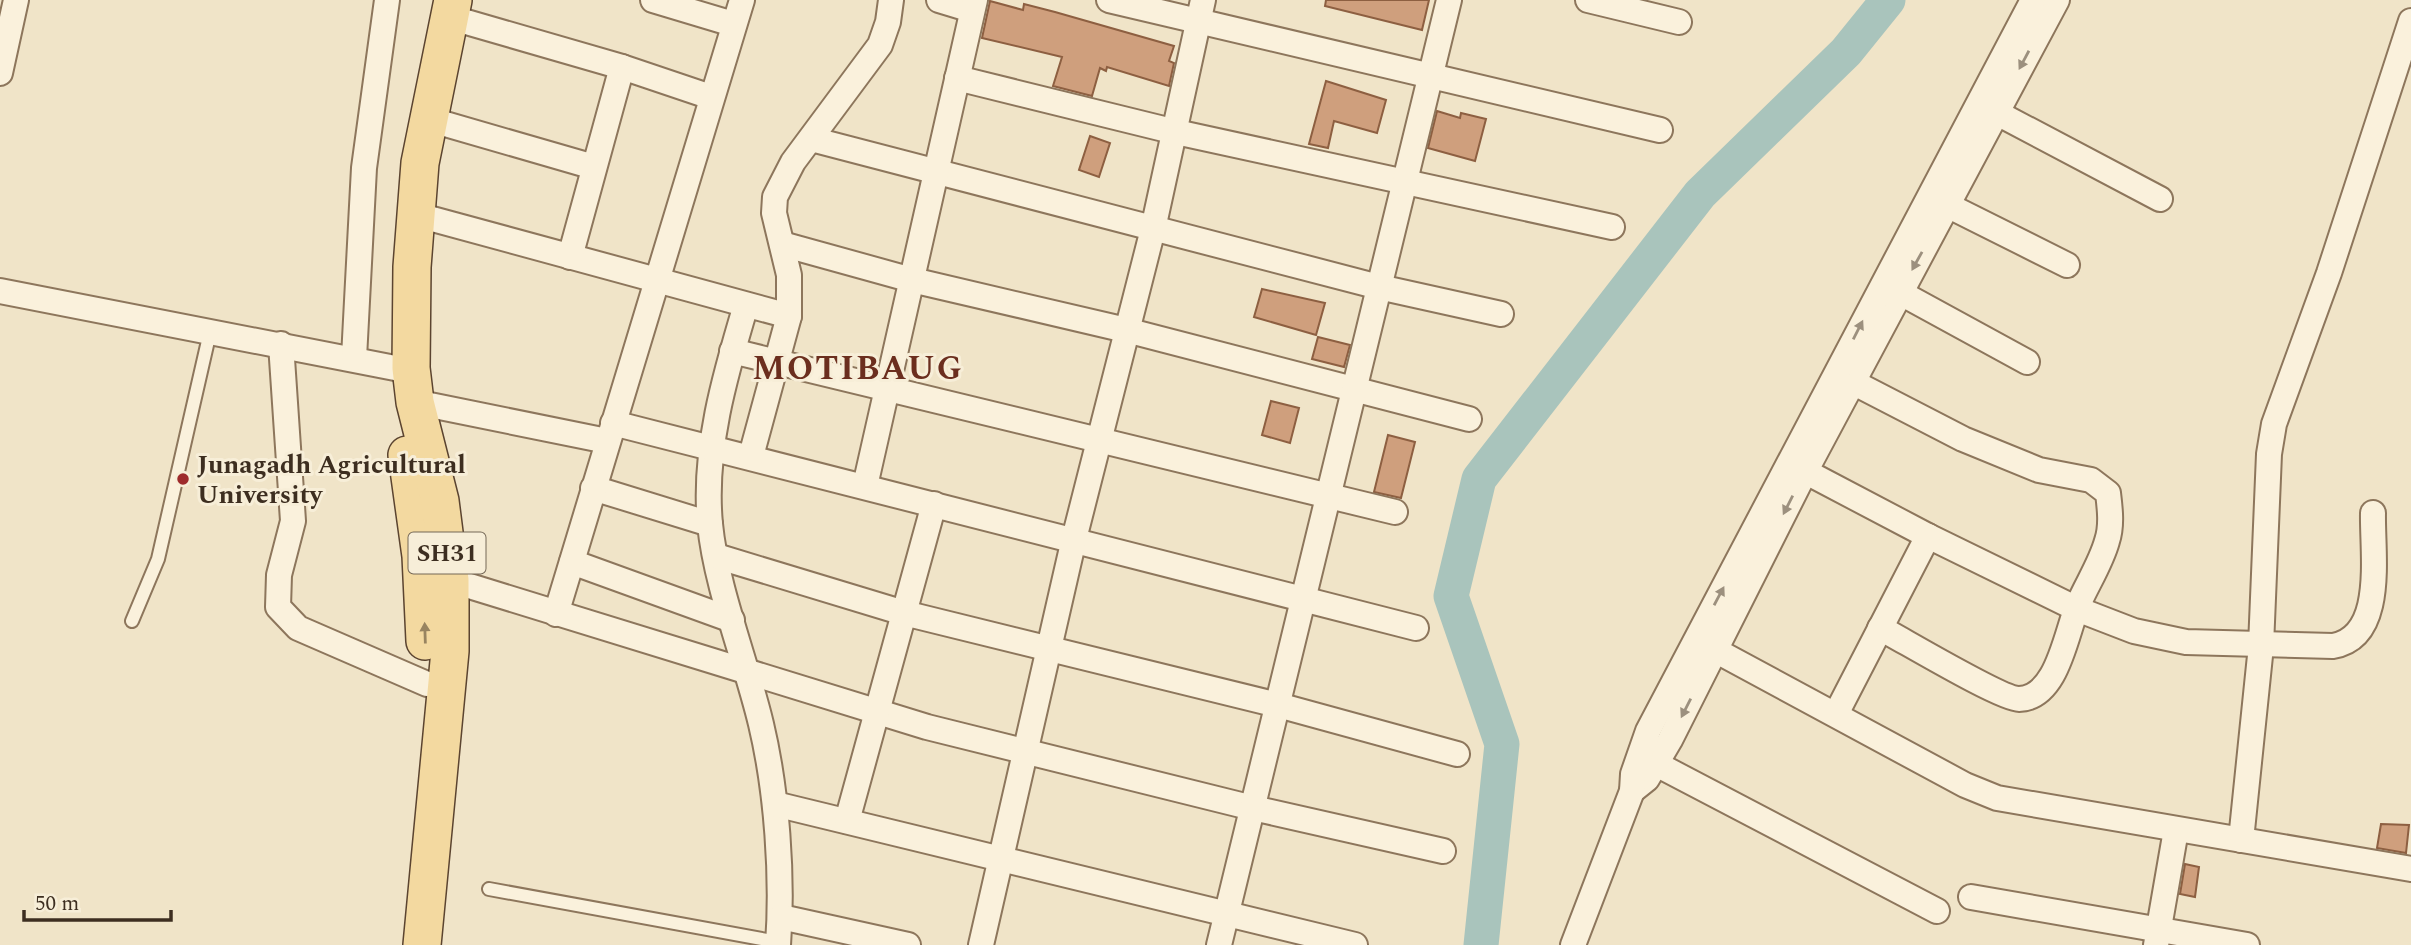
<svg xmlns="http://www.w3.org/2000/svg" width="2411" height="945" font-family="Spectral,serif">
<rect width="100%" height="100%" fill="#f0e4c8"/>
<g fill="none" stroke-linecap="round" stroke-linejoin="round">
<polyline stroke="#a9c4bc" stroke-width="35" points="1481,945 1502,744 1451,596 1479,479 1700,194 1846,52 1888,0"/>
</g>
<g fill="#cf9f7d" stroke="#8d5f41" stroke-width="2">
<polygon points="1326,0 1429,0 1422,30 1325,6"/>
<polygon points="990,1 1023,10 1024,4 1055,12 1174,46 1169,61 1174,63 1169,86 1107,67 1106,71 1100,68 1092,96 1053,86 1062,57 982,38"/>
<polygon points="1326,81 1386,100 1377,133 1334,121 1328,148 1309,144"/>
<polygon points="1437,111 1460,118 1461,113 1486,119 1475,161 1428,148"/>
<polygon points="1090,136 1110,143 1099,177 1079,170"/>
<polygon points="1262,289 1325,303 1316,335 1254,317"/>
<polygon points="1318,337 1350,345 1344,367 1312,359"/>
<polygon points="1271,401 1299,408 1290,443 1262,435"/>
<polygon points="1388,435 1415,442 1401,498 1374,492"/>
<polygon points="2381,824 2409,825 2406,853 2377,848"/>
<polygon points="2185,864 2199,867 2195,897 2180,894"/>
</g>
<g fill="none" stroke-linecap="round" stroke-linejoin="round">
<g stroke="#8d765c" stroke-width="16">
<g id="service">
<polyline points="132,621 158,559 210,332"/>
<polyline points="489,889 778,942"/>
</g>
</g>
<g stroke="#8d765c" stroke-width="28">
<g id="minor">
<polyline points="653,0 733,24"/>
<polyline points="939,0 972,10"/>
<polyline points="1109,0 1660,130"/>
<polyline points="1588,0 1679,22"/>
<polyline points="449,17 622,67 711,97"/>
<polyline points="0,73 16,0"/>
<polyline points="957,78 1176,132 1612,227"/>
<polyline points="1982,105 2160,199"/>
<polyline points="428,119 594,167"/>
<polyline points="811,139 1379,287 1501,314"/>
<polyline points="1935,199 2067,265"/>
<polyline points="414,214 789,316"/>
<polyline points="782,244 912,280 1126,330 1469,419"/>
<polyline points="570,257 622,67"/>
<polyline points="1886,285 2027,362"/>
<polyline points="0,291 395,368"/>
<path d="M746 305C725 375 703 450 710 524 716 587 746 661 761 724 777 791 783 877 778 945"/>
<polyline points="281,344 293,521 279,575 278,607 298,628 427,684"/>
<polyline points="732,351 1395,512"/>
<polyline points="354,358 364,168 387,0"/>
<path d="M1839 375 1963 439 2039 470 2091 480 2108 493C2110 509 2112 526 2107 541 2101 563 2087 584 2078 605 2066 632 2058 698 2019 699 2001 699 1903 640 1880 628"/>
<polyline points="415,402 607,441"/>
<polyline points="613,423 1416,628"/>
<polyline points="751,456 789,316 789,275 774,213 775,197 793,162 880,45 888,22 891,0"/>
<path d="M1793 465 1928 536 2077 609 2134 631 2186 642 2333 646C2386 637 2372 554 2373 513"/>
<polyline points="865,486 975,0"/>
<polyline points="593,488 710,524"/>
<polyline points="716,556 904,613 1278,705 1457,754"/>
<polyline points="572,562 732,620"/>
<polyline points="450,580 927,727 1253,808 1443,851"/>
<polyline points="556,614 742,0"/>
<polyline points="1700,642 1965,785 1997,798 2411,869"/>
<polyline points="1836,714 1928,536"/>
<polyline points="1643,757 1937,911"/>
<polyline points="1632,791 1647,779 1670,740 1805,472 2057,0"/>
<polyline points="775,804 1355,945"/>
<polyline points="847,821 934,504"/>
<polyline points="2241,840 2261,646 2269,454 2274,424 2329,273 2411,21"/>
<polyline points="1971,897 2247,945"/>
<polyline points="781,917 908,945"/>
<polyline points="981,945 1074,539 1153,229 1203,0"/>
<polyline points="1219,945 1449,0"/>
<polyline points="1573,945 1632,791 1633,774 1648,731 2033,0"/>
<polyline points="2156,945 2176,830"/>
</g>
</g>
<g stroke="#5b4430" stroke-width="40">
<g id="primary">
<polyline points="407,455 421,556 425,641"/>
<polyline points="422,945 450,651 450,580 440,501 415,402 411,368 412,267 420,163 453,0"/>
</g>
</g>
<use href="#service" stroke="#faf1dc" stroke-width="12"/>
<use href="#minor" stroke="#faf1dc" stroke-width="24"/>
<use href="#primary" stroke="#f3d9a0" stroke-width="37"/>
</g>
<defs><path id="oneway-solid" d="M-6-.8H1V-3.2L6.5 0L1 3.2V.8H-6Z" transform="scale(1.75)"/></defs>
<g fill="#9c907e">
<use href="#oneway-solid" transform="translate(2024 60) rotate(118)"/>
<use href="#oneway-solid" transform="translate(1917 261) rotate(119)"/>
<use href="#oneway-solid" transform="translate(1858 330) rotate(-63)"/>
<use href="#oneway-solid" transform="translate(1788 505) rotate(117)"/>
<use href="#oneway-solid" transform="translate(1719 596) rotate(-62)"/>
<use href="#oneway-solid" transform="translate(1686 708) rotate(117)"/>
</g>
<use fill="#988460" href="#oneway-solid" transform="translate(425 633) rotate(-92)"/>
<circle fill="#9e2a2b" stroke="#f7eed8" stroke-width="2.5" cx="183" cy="479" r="7"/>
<g text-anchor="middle" stroke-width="6" stroke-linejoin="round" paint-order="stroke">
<rect fill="#f7eed8" stroke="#756857" stroke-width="2" x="408.5" y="532.5" width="77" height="41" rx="5"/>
<g font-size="24" font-weight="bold" fill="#3d2e20">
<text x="447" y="561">SH31</text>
</g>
<g font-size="26" font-weight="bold" fill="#3d2e20" stroke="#f7eed8" text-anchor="start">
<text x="197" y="473">Junagadh Agricultural<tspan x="197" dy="30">University</tspan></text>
</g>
<g font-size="33" font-weight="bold" letter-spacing="2" fill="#6b2e1e" stroke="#f7eed8">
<text x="858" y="379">MOTIBAUG</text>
</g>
</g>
<path d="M24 910v10h147v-10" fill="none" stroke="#3d2e20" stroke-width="3.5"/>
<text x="35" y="910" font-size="21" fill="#3d2e20" stroke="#f7eed8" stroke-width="5" paint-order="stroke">50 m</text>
</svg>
